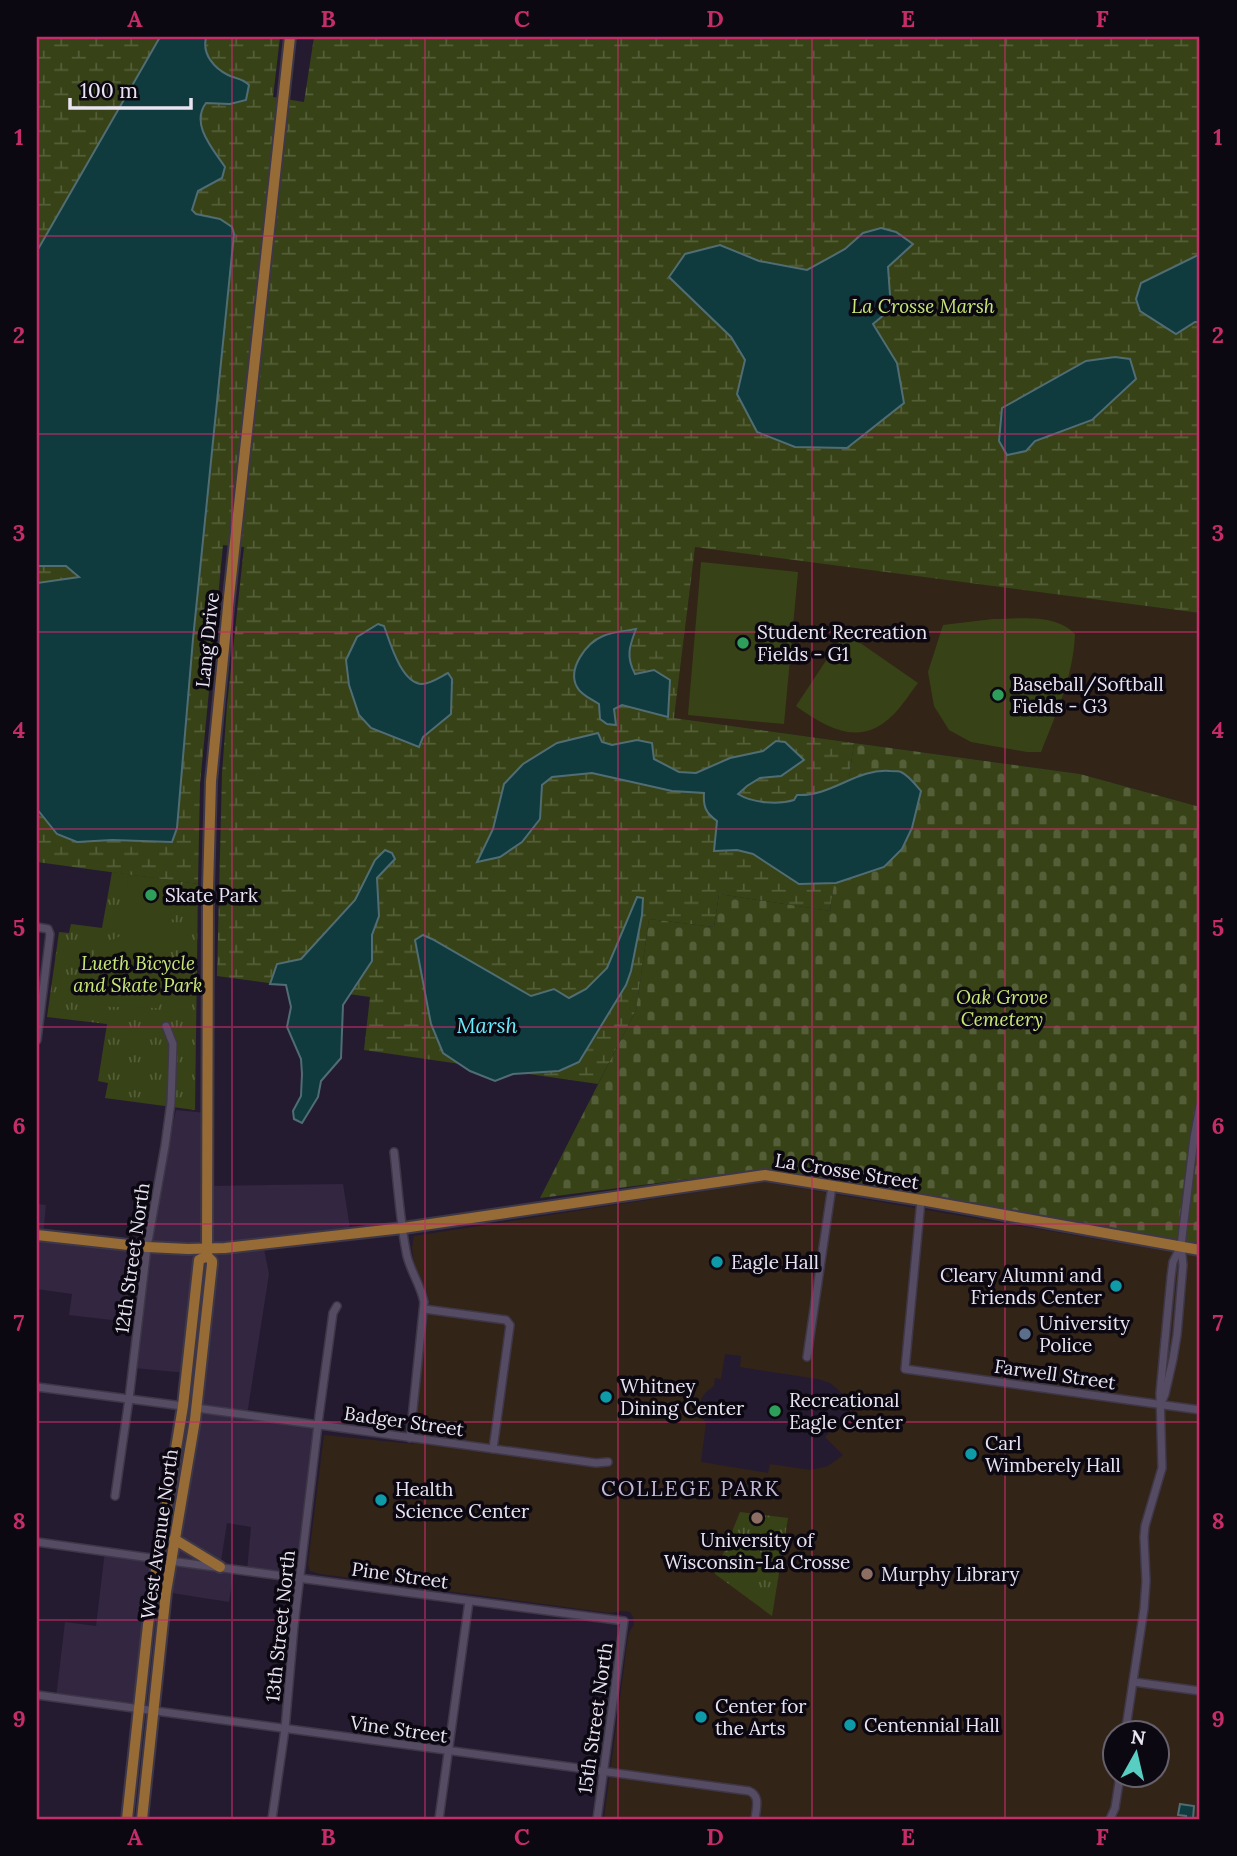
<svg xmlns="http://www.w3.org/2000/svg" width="1237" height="1856" viewBox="0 0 1237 1856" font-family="Lora,serif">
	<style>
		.built { fill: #322640 }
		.education { fill: #332418; fill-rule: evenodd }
		.grass { fill: url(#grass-tufts) }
		.wetland { fill: url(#wetland-marsh) }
		.cemetery { fill: url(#cemetery-stones) }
		.pitch { fill: #374316 }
		.water { fill: #0f3a3e; stroke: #516d74; stroke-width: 2 }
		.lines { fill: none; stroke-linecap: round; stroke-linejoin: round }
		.minor-casing { stroke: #3e3747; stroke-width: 10 }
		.primary-casing { stroke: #3e3747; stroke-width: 14 }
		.minor { stroke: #554b63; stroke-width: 7 }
		.primary { stroke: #966b36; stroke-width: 10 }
		.grid { fill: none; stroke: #c62c6a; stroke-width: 2; stroke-opacity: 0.55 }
		.leisure-dot { fill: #2e9e5b; stroke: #0c0811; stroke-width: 2.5 }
		.culture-dot { fill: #0f9aa8; stroke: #0c0811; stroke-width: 2.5 }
		.service-dot { fill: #5c6f8a; stroke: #0c0811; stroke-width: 2.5 }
		.education-dot { fill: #8d6e63; stroke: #0c0811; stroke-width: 2.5 }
		.labels { text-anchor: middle; stroke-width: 7; stroke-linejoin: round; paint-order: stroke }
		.park-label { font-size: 19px; font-style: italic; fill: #c9e977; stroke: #0c0811 }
		.poi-label { font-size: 19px; fill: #eae4f2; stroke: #0c0811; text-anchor: start }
		.street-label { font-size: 19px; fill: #eae4f2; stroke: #0c0811 }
		.water-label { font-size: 21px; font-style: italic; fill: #69ecfb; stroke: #0c0811 }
		.neighbourhood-label { font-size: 21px; letter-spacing: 2px; fill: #c4b9d4; stroke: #0c0811 }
		.neatline { fill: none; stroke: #c62c6a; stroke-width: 2.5 }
		.grid-label { font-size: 23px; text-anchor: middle; font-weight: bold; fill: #c62c6a }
	</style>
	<defs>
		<pattern id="grass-tufts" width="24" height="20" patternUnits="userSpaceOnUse" patternTransform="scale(1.75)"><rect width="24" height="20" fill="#374316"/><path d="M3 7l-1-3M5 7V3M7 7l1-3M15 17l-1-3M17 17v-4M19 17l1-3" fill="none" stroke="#545e38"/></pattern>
		<pattern id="wetland-marsh" width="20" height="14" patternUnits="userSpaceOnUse" patternTransform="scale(1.75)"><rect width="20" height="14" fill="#374316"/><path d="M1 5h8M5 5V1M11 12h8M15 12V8" fill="none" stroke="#545e38"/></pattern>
		<pattern id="cemetery-stones" width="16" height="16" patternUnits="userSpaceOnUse" patternTransform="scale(1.75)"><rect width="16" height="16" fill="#374316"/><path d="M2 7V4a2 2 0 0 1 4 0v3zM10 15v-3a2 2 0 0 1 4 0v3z" fill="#545e38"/></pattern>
	</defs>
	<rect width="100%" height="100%" fill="#251b30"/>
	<g class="built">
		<path d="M176,1110L207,1113L208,1186L343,1184L351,1234L263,1244L269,1274L247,1415L318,1425L300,1577L247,1571L251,1527L227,1523L220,1567L234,1570L229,1602L166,1592L198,1375V1341L188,1373L133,1368L138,1323L69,1315L72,1294L37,1289V1204L46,1205L43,1236L147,1247Z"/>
		<path d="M105,1551L158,1559L140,1709L56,1698L65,1622L96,1626Z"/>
	</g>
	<g class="education">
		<path d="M695,546L1200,613V807L1080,774L674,718Z"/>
		<path d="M764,1182L1200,1257V1819H604L628,1637L630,1631L634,1625L633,1617L630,1612L622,1611L610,1613L321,1574L310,1571L308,1564L324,1435L413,1444L429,1300L426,1290L417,1271L414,1262L412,1248L414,1236ZM725,1354L741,1356L740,1367L818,1379L830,1383L841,1392L849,1406L851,1418L849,1427L832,1424L831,1431L825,1437L843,1455L828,1466L811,1470L770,1464L768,1473L701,1462L706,1423L700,1415L701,1399L706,1392L714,1386L715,1378L721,1379ZM1114,1734H1156V1776H1114Z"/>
	</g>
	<g class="grass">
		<path d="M112,872L198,884L195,1110L105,1098L108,1083L98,1081L107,1024L47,1017L59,932L69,933L71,924L102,928Z"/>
		<path d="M740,1512L788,1518L772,1616L715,1574Z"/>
	</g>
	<path class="wetland" d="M37,37H280L273,97L304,102L314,37H1200V613L695,547L674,718L854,743L830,911L719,894L714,927L649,919L636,1010L598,1084L364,1050L370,997L217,976L222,774L227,705L244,547L223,545L200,784L198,884L37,862Z"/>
	<path class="cemetery" d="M854,743L1080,774L1200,807V1242H1186L767,1169L540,1198L636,1010L649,919L714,927L719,894L830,911Z"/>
	<g class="pitch">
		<path d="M701,562L798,572L784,724L688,715Z"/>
		<path d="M993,619C1019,619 1055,613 1075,634C1073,677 1057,712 1041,752H1027L971,742L949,730L934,706L928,672L943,625Z"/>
		<path d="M853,638L918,683C910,693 903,705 894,714C861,748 828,729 796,706L839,641Z"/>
		<path d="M129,875L178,881L175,919L169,920L167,926H143L142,922L131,924L123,923L122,918L126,914V911L122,908Z"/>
		<path d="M142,929L168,930L158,1008L79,1006C79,997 78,987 80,978C89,951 116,934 142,929Z"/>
	</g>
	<g class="water">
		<path d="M160,37H212L206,38C202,54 214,68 228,75C236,79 242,78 249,85L246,100L230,104L206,103C190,124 213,149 225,167L222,178L198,191L192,210L196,214L220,219L232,227L234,234L193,639L177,828L172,842L112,840L77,842L57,834L37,809V583L79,577L66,566H37V251Z"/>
		<path d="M881,228L896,232L913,244L888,267L891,309L873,324L897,363L904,403L847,448L795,447L757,432L737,394L745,360L731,337L669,277L685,254L720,245L759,261L807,270L845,249L863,233Z"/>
		<path d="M1200,254V322H1195L1176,334L1140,311L1136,299L1141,283Z"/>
		<path d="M1115,357L1130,359L1136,379L1092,420L1035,441L1026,451L1007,455L999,441L1002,408L1086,361Z"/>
		<path d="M378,624L384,626C390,642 401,683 422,684C430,684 440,677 448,673L452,679L451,714L423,737L419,747L371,728L359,715L349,685L346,660L357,637Z"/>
		<path d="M636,629C629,647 626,657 635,674L654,670L670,680L668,717L622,705L614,709L616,725L607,724L600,719L599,704C591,699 581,695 577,687C567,669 586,643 603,636C612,632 626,631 636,629Z"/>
		<path d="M598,733L602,742L612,745L637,740L652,743L654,759L679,772L696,773L730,758L763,751L776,741L785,742L804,760L781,776L760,778L747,786L738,794C752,803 778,805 794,800L797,795C831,797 857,768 890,771C891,771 900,771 901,772C908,775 916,785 921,791L912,828L902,849L884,867L836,883L799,884L753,854L737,850L714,851L717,821C706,813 703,807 704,793L672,791L592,773L552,777L542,785L540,819L522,842L500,857L477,862L493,829L504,784L523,764L557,743Z"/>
		<path d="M385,850L392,853L395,859L377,878L379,916L372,935V961L343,1005L341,1058L321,1081L318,1097L302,1123L294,1119L293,1111L301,1096L302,1074L301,1059L287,1027L291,1007L286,985L270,984L277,964L301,959L355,900L375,860Z"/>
		<path d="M637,897L643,898L642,915L631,971L626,985L579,1062L559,1071L513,1074L495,1081L470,1071L443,1053L431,1024L415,940L423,935L432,939L531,996L554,989L569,998L586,989L607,968Z"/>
		<path d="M1180,1804L1194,1806L1193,1819H1186V1816L1178,1815Z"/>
	</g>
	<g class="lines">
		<g class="minor-casing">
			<g id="minor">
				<path d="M37,927L48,929L50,934L37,1040"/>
				<path d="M394,1152C398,1187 400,1222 407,1256C411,1272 421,1286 424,1302L410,1438"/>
				<path d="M921,1200L905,1369L1200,1410"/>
				<path d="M424,1309L506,1320L510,1325L493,1449"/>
				<path d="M807,1357L832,1186"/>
				<path d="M37,1387L183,1406"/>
				<path d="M1161,1403L1165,1394L1173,1359L1177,1335L1183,1265L1181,1246L1194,1138L1200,1106"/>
				<path d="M196,1408L596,1463L608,1462"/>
				<path d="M115,1496L129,1399L147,1247L165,1146L171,1102L173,1044L166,1026"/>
				<path d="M37,1542L158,1559"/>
				<path d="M170,1561L624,1621L597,1819"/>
				<path d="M1134,1682L1200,1691"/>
				<path d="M37,1695L749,1791C761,1796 756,1809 755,1819"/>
				<path d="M1125,1734L1144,1609L1146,1581L1144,1537L1145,1526L1162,1468L1160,1393L1171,1277L1173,1262L1181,1246"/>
				<path d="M272,1819L285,1729L294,1626L319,1416L333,1313L337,1306"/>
				<path d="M439,1819L469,1601"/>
				<path d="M1110,1819L1115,1808L1120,1776"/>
			</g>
		</g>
		<g class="primary-casing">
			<g id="primary">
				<path d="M37,1235L147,1247L188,1249L225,1248L403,1228L765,1175L921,1200L1200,1250"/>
				<path d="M174,1539L220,1567"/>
				<path d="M127,1819L148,1625L154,1582L183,1406L199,1260L207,1256"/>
				<path d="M142,1819L166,1592L195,1420L212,1264V1261L207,1256L208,888L211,781L229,597L290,37"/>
			</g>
		</g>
		<use href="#minor" class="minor"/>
		<use href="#primary" class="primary"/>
	</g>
	<path class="grid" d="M232,37V1819M425,37V1819M618,37V1819M812,37V1819M1005,37V1819M37,236H1200M37,434H1200M37,632H1200M37,829H1200M37,1027H1200M37,1224H1200M37,1422H1200M37,1620H1200"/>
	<g class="leisure-dot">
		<circle cx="743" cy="643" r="7"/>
		<circle cx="998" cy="695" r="7"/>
		<circle cx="151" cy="895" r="7"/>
		<circle cx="775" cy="1411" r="7"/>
	</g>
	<g class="culture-dot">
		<circle cx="717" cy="1262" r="7"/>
		<circle cx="1116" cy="1286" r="7"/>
		<circle cx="606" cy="1397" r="7"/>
		<circle cx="971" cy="1454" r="7"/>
		<circle cx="381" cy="1500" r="7"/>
		<circle cx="701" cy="1717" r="7"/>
		<circle cx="850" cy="1725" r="7"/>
	</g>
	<circle class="service-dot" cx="1025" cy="1334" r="7"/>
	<g class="education-dot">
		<circle cx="757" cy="1518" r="7"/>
		<circle cx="867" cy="1574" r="7"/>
	</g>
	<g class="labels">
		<g class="park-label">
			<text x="923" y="313">La Crosse Marsh</text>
			<text x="138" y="970">Lueth Bicycle<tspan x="138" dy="22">and Skate Park</tspan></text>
			<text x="1002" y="1004">Oak Grove<tspan x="1002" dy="22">Cemetery</tspan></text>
		</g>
		<g class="poi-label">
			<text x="757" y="639">Student Recreation<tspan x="757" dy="22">Fields - G1</tspan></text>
			<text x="1012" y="691">Baseball/Softball<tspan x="1012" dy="22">Fields - G3</tspan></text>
			<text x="165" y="902">Skate Park</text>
			<text x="731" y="1269">Eagle Hall</text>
			<text x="1102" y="1282" text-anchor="end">Cleary Alumni and<tspan x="1102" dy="22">Friends Center</tspan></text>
			<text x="1039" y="1330">University<tspan x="1039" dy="22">Police</tspan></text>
			<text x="620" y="1393">Whitney<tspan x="620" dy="22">Dining Center</tspan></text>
			<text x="789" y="1407">Recreational<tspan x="789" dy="22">Eagle Center</tspan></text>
			<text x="985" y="1450">Carl<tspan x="985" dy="22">Wimberely Hall</tspan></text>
			<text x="395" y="1496">Health<tspan x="395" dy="22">Science Center</tspan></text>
			<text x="757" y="1547" text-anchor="middle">University of<tspan x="757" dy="22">Wisconsin-La Crosse</tspan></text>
			<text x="881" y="1581">Murphy Library</text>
			<text x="715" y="1713">Center for<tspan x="715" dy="22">the Arts</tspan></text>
			<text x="864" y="1732">Centennial Hall</text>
		</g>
		<g class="street-label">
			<text transform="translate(207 640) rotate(-84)" y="7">Lang Drive</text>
			<text transform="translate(847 1171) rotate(9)" y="7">La Crosse Street</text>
			<text transform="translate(132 1258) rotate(-82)" y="7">12th Street North</text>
			<text transform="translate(1055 1374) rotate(8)" y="7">Farwell Street</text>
			<text transform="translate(404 1421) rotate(8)" y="7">Badger Street</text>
			<text transform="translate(159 1534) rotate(-82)" y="7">West Avenue North</text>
			<text transform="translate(400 1575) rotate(8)" y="7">Pine Street</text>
			<text transform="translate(280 1626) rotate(-84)" y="7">13th Street North</text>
			<text transform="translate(595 1718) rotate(-82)" y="7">15th Street North</text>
			<text transform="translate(399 1729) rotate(8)" y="7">Vine Street</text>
		</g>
		<g class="water-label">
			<text x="487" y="1033">Marsh</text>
		</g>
		<g class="neighbourhood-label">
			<text x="691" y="1496">COLLEGE PARK</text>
		</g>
	</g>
	<rect width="1237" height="1856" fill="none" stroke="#0c0811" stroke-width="77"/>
	<g transform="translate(1136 1754) rotate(8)"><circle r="33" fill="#0c0811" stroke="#65606b" stroke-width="2"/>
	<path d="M0-5L12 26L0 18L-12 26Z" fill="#57cec1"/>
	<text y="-10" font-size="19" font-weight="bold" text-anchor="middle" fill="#eae4f2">N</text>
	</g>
	<path d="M70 98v10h121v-10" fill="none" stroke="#eae4f2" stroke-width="3.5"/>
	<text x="80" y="98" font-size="21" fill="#eae4f2" stroke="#0c0811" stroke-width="5" paint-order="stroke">100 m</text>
	<rect x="38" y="38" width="1160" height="1780" class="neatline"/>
	<g class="grid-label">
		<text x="135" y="27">A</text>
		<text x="328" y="27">B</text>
		<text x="522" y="27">C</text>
		<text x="715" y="27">D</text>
		<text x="908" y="27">E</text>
		<text x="1102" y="27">F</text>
		<text x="19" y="145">1</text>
		<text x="1218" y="145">1</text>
		<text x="19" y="343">2</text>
		<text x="1218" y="343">2</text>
		<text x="19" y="541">3</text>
		<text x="1218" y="541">3</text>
		<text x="19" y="738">4</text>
		<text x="1218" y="738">4</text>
		<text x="19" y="936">5</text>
		<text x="1218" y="936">5</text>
		<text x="19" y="1134">6</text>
		<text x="1218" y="1134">6</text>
		<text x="19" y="1331">7</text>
		<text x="1218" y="1331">7</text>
		<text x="19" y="1529">8</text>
		<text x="1218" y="1529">8</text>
		<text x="19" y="1727">9</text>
		<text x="1218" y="1727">9</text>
		<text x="135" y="1845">A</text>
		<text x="328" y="1845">B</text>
		<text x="522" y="1845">C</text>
		<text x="715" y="1845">D</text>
		<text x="908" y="1845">E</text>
		<text x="1102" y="1845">F</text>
	</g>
</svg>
